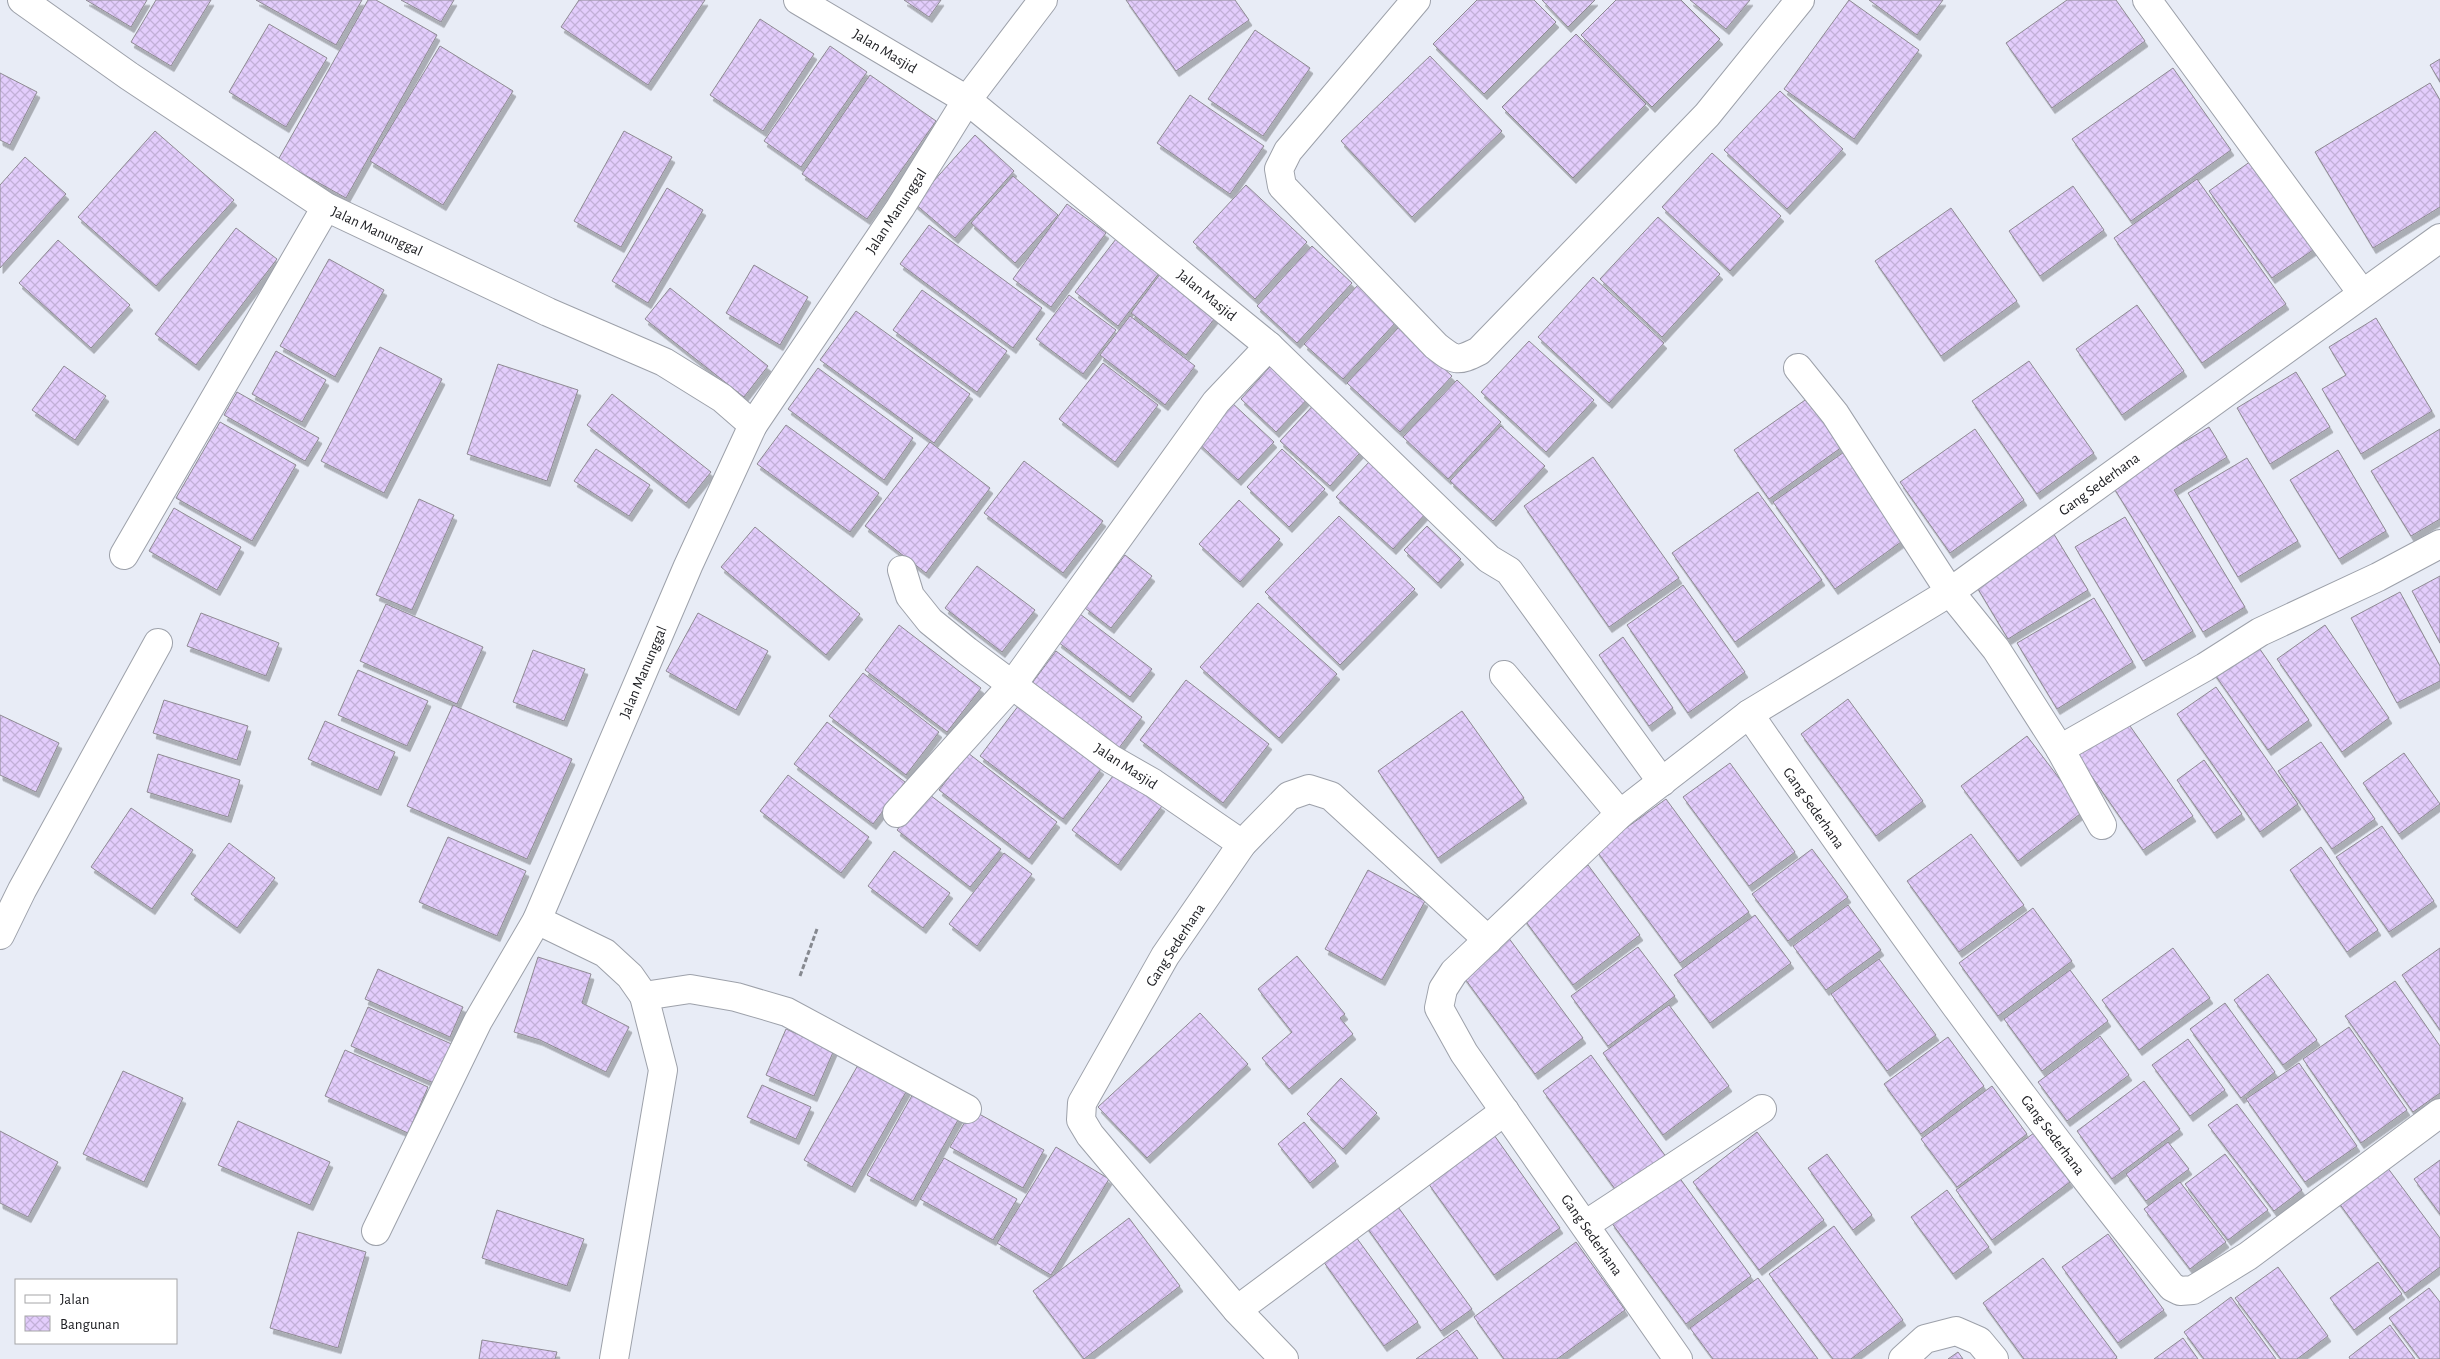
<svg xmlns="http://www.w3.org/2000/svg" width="2440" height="1359" viewBox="0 0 2440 1359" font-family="'Alegreya Sans',sans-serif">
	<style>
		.building { fill: url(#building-cross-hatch); stroke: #8e8a93; filter: url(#shadow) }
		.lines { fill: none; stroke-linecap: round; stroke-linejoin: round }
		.minor-casing { stroke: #9da1aa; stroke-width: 30 }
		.path { stroke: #868990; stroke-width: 3; stroke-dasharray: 5 2.5; stroke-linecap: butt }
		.minor { stroke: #fff; stroke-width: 28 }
		.labels { text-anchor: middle; stroke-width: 5; stroke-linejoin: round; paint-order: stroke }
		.street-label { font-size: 15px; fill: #202125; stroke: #fff }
	</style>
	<defs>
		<pattern id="building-cross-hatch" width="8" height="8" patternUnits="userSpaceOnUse" patternTransform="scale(1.25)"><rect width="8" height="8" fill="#e3cdfc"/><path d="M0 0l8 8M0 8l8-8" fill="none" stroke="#c2b0d8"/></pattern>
		<filter id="shadow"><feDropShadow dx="3" dy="5.5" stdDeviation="0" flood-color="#0004"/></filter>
	</defs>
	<rect width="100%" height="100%" fill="#e8ecf6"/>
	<g class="building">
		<path d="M86,0H147L131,27Z"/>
		<path d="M156,0H211L171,66L131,42Z"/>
		<path d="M256,0H362L336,45Z"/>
		<path d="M368,0H376L437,35L346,198L278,160Z"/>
		<path d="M401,0H454L441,22Z"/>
		<path d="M579,0H705L648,85L561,27Z"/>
		<path d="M904,0H941L929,17Z"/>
		<path d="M1126,0H1235L1249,20L1176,71Z"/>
		<path d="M1477,0H1534L1556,22L1484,94L1433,44Z"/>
		<path d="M1542,0H1595L1568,27Z"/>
		<path d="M1616,0H1681L1720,39L1652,107L1581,35Z"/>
		<path d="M1690,0H1750L1726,29Z"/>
		<path d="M1849,0L1919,50L1854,139L1784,89Z"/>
		<path d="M1869,0H1943L1917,35Z"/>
		<path d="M2067,0H2116L2145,41L2052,108L2006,43Z"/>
		<path d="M760,19L814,54L763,131L710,95Z"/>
		<path d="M269,24L327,58L286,127L229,92Z"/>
		<path d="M1255,30L1310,68L1263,136L1208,99Z"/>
		<path d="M1576,34L1646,104L1573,178L1502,107Z"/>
		<path d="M440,46L513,91L443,205L370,161Z"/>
		<path d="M830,46L867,72L801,167L764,141Z"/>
		<path d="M1430,56L1502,131L1412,217L1341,141Z"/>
		<path d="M2440,59V82L2430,65Z"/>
		<path d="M2173,68L2231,150L2131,221L2072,139Z"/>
		<path d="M0,73L37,92L10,145L0,140Z"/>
		<path d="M870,75L936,121L867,219L802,174Z"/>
		<path d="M2430,83L2440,100V207L2373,248L2315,152Z"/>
		<path d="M1780,91L1843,149L1787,209L1724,150Z"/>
		<path d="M1190,95L1264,146L1230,194L1157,143Z"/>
		<path d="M155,131L234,200L156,286L78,217Z"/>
		<path d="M624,131L672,157L621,247L574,221Z"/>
		<path d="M975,135L1014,171L955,238L914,203Z"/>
		<path d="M1712,153L1781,216L1730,271L1662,207Z"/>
		<path d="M25,157L66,194L0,268V185Z"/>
		<path d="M2251,161L2313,250L2272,278L2209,191Z"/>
		<path d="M1013,176L1058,215L1015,263L971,223Z"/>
		<path d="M2197,179L2286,304L2202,363L2114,238Z"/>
		<path d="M1246,185L1307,242L1255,299L1193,242Z"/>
		<path d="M2073,186L2104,230L2040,276L2009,231Z"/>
		<path d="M667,188L703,210L648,303L612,281Z"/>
		<path d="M1067,204L1106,233L1051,307L1013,279Z"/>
		<path d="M1951,208L2017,301L1941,356L1875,261Z"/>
		<path d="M1658,217L1720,274L1662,337L1600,279Z"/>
		<path d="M929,225L1042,308L1013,348L900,264Z"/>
		<path d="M236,228L277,259L196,365L155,334Z"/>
		<path d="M1116,239L1160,272L1118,326L1075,292Z"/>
		<path d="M58,240L130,305L91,348L19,283Z"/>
		<path d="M1312,246L1352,283L1297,343L1257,306Z"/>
		<path d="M329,259L384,290L335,377L280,346Z"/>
		<path d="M754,265L808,297L780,345L726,313Z"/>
		<path d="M1166,266L1222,309L1186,355L1131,313Z"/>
		<path d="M1593,277L1664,343L1609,403L1538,337Z"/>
		<path d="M1358,285L1397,321L1343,379L1304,344Z"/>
		<path d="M670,288L768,366L744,397L645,319Z"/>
		<path d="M922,290L1007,351L977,392L893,330Z"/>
		<path d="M1069,295L1116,330L1083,374L1036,339Z"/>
		<path d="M2137,305L2184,371L2122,415L2076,349Z"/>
		<path d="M856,311L970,394L934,443L820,360Z"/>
		<path d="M1130,316L1195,366L1165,405L1100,355Z"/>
		<path d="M2376,318L2432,411L2361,454L2322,389L2346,375L2329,347Z"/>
		<path d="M1399,327L1452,376L1400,432L1347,383Z"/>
		<path d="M1529,341L1594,400L1546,452L1481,392Z"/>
		<path d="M380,347L442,379L384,493L321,461Z"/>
		<path d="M276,351L326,380L302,422L252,394Z"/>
		<path d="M1277,359L1313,393L1276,432L1241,399Z"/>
		<path d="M2029,361L2094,453L2037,494L1972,401Z"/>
		<path d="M1103,363L1158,405L1115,462L1059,419Z"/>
		<path d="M498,364L578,390L547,481L467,454Z"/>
		<path d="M64,366L106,396L75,440L32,410Z"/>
		<path d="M818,368L913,438L884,480L788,409Z"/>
		<path d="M2296,372L2330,427L2270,464L2237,408Z"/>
		<path d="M1457,380L1501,422L1448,479L1403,437Z"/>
		<path d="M237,392L319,438L305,461L224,415Z"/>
		<path d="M612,394L711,472L686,503L587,425Z"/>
		<path d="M1808,398L1842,447L1769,499L1734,450Z"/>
		<path d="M1319,399L1368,444L1330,486L1280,441Z"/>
		<path d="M1230,401L1274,442L1238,480L1194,439Z"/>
		<path d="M220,422L296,465L252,541L176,498Z"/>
		<path d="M786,425L879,493L850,532L757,464Z"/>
		<path d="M1501,426L1545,466L1493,521L1450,481Z"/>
		<path d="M2209,427L2227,457L2174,490L2245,607L2203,632L2112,485Z"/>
		<path d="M1975,429L2024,500L1950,553L1900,482Z"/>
		<path d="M2440,429V519L2411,536L2371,471Z"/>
		<path d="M930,442L990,488L926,573L865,526Z"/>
		<path d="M596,449L650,485L629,516L574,481Z"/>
		<path d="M1282,449L1325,489L1289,527L1247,487Z"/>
		<path d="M1847,450L1908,537L1835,589L1773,502Z"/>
		<path d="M2338,450L2386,531L2339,559L2290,480Z"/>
		<path d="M1593,457L1679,578L1609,627L1524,506Z"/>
		<path d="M2247,458L2298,541L2238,577L2188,493Z"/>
		<path d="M1371,460L1428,511L1393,549L1336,497Z"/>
		<path d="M1024,461L1103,521L1063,573L984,513Z"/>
		<path d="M1758,492L1822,580L1735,642L1672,553Z"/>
		<path d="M419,499L454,515L412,610L376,595Z"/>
		<path d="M1239,500L1280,539L1240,582L1199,544Z"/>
		<path d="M174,508L241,547L217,590L149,551Z"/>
		<path d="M1339,516L1415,589L1340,665L1265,592Z"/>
		<path d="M2125,517L2193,631L2143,661L2075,547Z"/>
		<path d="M1427,526L1461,559L1438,583L1404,550Z"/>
		<path d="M755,527L860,614L826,655L721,567Z"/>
		<path d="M2052,531L2088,590L2008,639L1972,579Z"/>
		<path d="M1125,555L1152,576L1111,628L1085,608Z"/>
		<path d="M977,566L1035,610L1002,652L945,608Z"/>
		<path d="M2440,576V643L2412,591Z"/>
		<path d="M1683,585L1745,672L1688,713L1627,625Z"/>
		<path d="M2400,592L2440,666V681L2397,703L2351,618Z"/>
		<path d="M2094,598L2133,662L2057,709L2017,643Z"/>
		<path d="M1258,603L1337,674L1279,738L1200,667Z"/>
		<path d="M386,604L483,647L457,704L360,661Z"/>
		<path d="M201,613L279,643L266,676L187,646Z"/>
		<path d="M698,613L768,651L736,710L666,671Z"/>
		<path d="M1080,614L1152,669L1130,697L1058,642Z"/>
		<path d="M899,625L981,688L947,732L865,670Z"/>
		<path d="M2325,625L2389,718L2342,752L2277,659Z"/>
		<path d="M1623,637L1673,708L1649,726L1599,655Z"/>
		<path d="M2255,642L2309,720L2268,750L2213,672Z"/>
		<path d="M533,650L585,669L564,721L513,702Z"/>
		<path d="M1056,651L1142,717L1113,756L1027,690Z"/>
		<path d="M358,670L428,701L407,746L338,715Z"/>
		<path d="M863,673L939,732L906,775L829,716Z"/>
		<path d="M1186,680L1269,744L1223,803L1140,740Z"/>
		<path d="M2216,687L2298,804L2260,832L2177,714Z"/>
		<path d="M1848,699L1923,801L1876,836L1801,734Z"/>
		<path d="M164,700L248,726L237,760L153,733Z"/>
		<path d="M453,705L572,759L527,859L407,806Z"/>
		<path d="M1019,705L1101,769L1063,819L980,756Z"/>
		<path d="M1462,711L1524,798L1438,858L1378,771Z"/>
		<path d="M0,715L59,743L36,792L0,775Z"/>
		<path d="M2123,716L2193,816L2143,850L2074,751Z"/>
		<path d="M325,721L395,752L378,790L308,759Z"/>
		<path d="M827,722L905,782L873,824L794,764Z"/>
		<path d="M2027,736L2084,811L2018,861L1961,786Z"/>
		<path d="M2321,742L2375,819L2332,849L2278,771Z"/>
		<path d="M968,753L1057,822L1029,859L939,790Z"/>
		<path d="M2404,753L2440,804L2399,834L2363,783Z"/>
		<path d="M158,754L240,780L228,817L147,792Z"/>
		<path d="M2204,760L2242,814L2214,833L2177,780Z"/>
		<path d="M1730,763L1795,852L1749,886L1683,797Z"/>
		<path d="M1116,772L1162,806L1118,865L1072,830Z"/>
		<path d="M788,775L869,837L841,873L760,811Z"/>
		<path d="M926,792L1001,849L970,887L897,830Z"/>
		<path d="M1666,799L1749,912L1680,963L1596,850Z"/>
		<path d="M131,808L193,850L152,909L91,867Z"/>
		<path d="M2382,826L2434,901L2389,932L2336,857Z"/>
		<path d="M1971,834L2024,905L1959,952L1907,881Z"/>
		<path d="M448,837L526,871L497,936L419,902Z"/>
		<path d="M229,843L275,878L237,928L191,894Z"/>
		<path d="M2321,847L2378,930L2347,952L2290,870Z"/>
		<path d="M1812,849L1848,897L1788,941L1752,894Z"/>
		<path d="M894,851L950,893L923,928L868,886Z"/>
		<path d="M1004,853L1032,874L977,946L949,924Z"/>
		<path d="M1588,865L1640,935L1573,985L1521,915Z"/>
		<path d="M1368,870L1425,901L1382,980L1325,949Z"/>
		<path d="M1848,905L1881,950L1826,990L1793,946Z"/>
		<path d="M2033,908L2072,961L1998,1016L1959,963Z"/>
		<path d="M1755,915L1791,963L1710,1023L1674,975Z"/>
		<path d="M1508,937L1583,1038L1535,1074L1460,972Z"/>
		<path d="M1638,947L1675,996L1608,1046L1571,996Z"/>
		<path d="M2173,948L2210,998L2139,1050L2102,1000Z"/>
		<path d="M2440,948V1030L2402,975Z"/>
		<path d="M1297,956L1345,1014L1340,1018L1353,1034L1289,1089L1262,1058L1292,1032L1258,989Z"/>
		<path d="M538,957L591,974L582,1003L629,1027L606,1072L540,1040L514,1032Z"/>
		<path d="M1879,959L1936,1035L1887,1071L1831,994Z"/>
		<path d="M378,969L463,1007L450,1037L365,999Z"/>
		<path d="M2070,970L2108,1021L2042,1071L2004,1019Z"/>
		<path d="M2268,974L2317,1040L2283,1065L2234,1000Z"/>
		<path d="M2395,981L2440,1046V1093L2413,1112L2345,1016Z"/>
		<path d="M2225,1003L2275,1072L2241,1098L2190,1029Z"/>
		<path d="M1669,1005L1729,1086L1663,1135L1603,1053Z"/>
		<path d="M368,1007L456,1046L438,1085L351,1046Z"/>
		<path d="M1200,1013L1248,1064L1147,1158L1098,1107Z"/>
		<path d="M2349,1027L2407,1110L2361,1143L2303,1059Z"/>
		<path d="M786,1029L834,1050L814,1096L766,1075Z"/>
		<path d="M2100,1036L2129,1075L2067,1121L2038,1082Z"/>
		<path d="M1948,1037L1984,1086L1921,1134L1884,1084Z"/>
		<path d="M2188,1039L2225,1090L2190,1116L2152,1065Z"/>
		<path d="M345,1050L428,1087L408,1133L325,1096Z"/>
		<path d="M1591,1055L1667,1158L1618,1193L1543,1091Z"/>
		<path d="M862,1058L910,1085L852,1187L804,1160Z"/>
		<path d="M2299,1063L2357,1146L2305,1182L2246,1099Z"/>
		<path d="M123,1071L183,1098L144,1182L83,1154Z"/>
		<path d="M1341,1078L1377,1113L1343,1149L1307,1114Z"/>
		<path d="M2144,1081L2180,1129L2112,1179L2077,1131Z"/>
		<path d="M762,1085L811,1107L796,1139L747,1117Z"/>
		<path d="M918,1085L963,1111L913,1201L867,1175Z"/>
		<path d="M1992,1086L2027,1134L1957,1187L1921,1139Z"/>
		<path d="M2237,1104L2302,1190L2274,1211L2208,1125Z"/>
		<path d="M972,1110L1044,1150L1023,1188L950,1147Z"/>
		<path d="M238,1121L330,1162L310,1205L218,1165Z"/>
		<path d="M1304,1122L1336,1161L1310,1183L1278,1144Z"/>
		<path d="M0,1131L58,1162L28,1217L0,1203Z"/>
		<path d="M1757,1132L1824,1220L1759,1270L1693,1182Z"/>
		<path d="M2034,1133L2070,1182L1992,1240L1956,1190Z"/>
		<path d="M1494,1135L1560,1228L1494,1275L1428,1183Z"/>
		<path d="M2168,1142L2189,1169L2146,1201L2126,1174Z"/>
		<path d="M1056,1147L1109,1179L1051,1275L997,1243Z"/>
		<path d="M1827,1154L1872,1215L1853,1230L1808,1168Z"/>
		<path d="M2225,1154L2268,1210L2228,1240L2185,1184Z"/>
		<path d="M944,1158L1017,1199L993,1240L920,1199Z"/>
		<path d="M2440,1160V1214L2414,1179Z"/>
		<path d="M2384,1163L2440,1238V1267L2405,1293L2336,1199Z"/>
		<path d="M1676,1173L1751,1276L1686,1324L1611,1222Z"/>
		<path d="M2180,1182L2226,1242L2190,1269L2144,1209Z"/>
		<path d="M1947,1190L1989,1247L1953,1274L1911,1217Z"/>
		<path d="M1393,1200L1472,1309L1441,1331L1363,1222Z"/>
		<path d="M497,1210L584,1239L567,1286L482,1258Z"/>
		<path d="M1129,1218L1180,1286L1084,1359L1033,1291Z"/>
		<path d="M1834,1226L1903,1320L1851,1359H1833L1769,1274Z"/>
		<path d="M298,1232L366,1252L338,1348L270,1328Z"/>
		<path d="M2108,1234L2164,1310L2118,1343L2062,1267Z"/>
		<path d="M1356,1237L1418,1322L1384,1346L1323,1261Z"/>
		<path d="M1576,1242L1625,1310L1557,1359H1504L1474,1317Z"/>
		<path d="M2043,1258L2117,1357L2115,1359H2024L1983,1303Z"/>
		<path d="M2378,1262L2402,1294L2354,1330L2330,1298Z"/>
		<path d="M2278,1267L2328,1336L2297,1359H2281L2235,1298Z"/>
		<path d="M1758,1278L1818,1359H1713L1690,1328Z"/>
		<path d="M2429,1288L2440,1302V1359H2420L2389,1318Z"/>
		<path d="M2231,1297L2276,1359H2204L2184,1332Z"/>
		<path d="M2390,1325L2415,1359H2350L2349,1357Z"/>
		<path d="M1457,1330L1478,1359H1416Z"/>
		<path d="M2183,1338L2198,1359H2154Z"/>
		<path d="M482,1340L557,1352L555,1359H479Z"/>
		<path d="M1958,1352L1963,1359H1948Z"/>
	</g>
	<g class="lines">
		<g class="minor-casing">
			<g id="minor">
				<path d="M22,0L129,76L326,207L548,312L664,362L722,398L753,425"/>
				<path d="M798,0L967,100L1269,346L1489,559L1509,571L1662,782"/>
				<path d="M1416,0L1288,151L1279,169L1282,186L1436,346C1455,361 1457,362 1479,351L1707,115L1800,0"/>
				<path d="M2147,0L2362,293"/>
				<path d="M1798,368L1835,414L1950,592L1996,649L2060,749L2102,825"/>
				<path d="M124,555L326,207"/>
				<path d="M902,570L910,596L930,621L967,651L1111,759L1153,783L1242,844"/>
				<path d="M1504,675L1620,814"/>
				<path d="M1749,714C1884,909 2022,1103 2172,1287L2180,1291L2193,1290L2248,1256L2440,1113"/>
				<path d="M2060,749L2205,667L2260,632L2378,577L2440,544"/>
				<path d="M897,813L1013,684L1216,402L1269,346"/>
				<path d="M537,920L605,953L630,976L644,996L663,1070L614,1359"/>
				<path d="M0,935L22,890L158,643"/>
				<path d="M644,996L690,989L736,997L787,1012L967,1109"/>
				<path d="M1585,1225L1762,1109"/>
				<path d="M376,1231L478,1021L537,920L688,566L753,425L900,208L967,100L1043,0"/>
				<path d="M1237,1310L1505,1111"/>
				<path d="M1284,1359L1237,1310L1090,1135L1081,1120L1082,1103L1165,956L1242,844L1289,796L1309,789L1331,796L1488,940"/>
				<path d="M1678,1359L1464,1053L1439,1008L1443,989L1454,972L1620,814L1749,714L1950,592L2440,238"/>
				<path d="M1903,1359L1925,1339L1956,1331L1979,1341L1994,1359"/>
			</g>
		</g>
		<path class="path" d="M800,976L817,929"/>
		<use href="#minor" class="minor"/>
	</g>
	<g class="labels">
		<g class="street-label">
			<text transform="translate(885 51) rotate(31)" y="5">Jalan Masjid</text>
			<text transform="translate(896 211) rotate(-57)" y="5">Jalan Manunggal</text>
			<text transform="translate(377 231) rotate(25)" y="5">Jalan Manunggal</text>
			<text transform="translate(1207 295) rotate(39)" y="5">Jalan Masjid</text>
			<text transform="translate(2099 484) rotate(-36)" y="5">Gang Sederhana</text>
			<text transform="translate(643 672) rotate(-67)" y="5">Jalan Manunggal</text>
			<text transform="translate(1126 766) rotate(33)" y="5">Jalan Masjid</text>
			<text transform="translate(1814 808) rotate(55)" y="5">Gang Sederhana</text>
			<text transform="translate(1175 945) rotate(-57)" y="5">Gang Sederhana</text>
			<text transform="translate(2053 1135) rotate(53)" y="5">Gang Sederhana</text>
			<text transform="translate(1592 1235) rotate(55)" y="5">Gang Sederhana</text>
		</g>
	</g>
	<rect x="15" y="1279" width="162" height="65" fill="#ffffff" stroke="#a6a6a8"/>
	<rect x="25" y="1295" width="25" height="8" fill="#ffffff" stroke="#a6a6a8"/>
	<text x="60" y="1304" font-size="15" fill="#202125">Jalan</text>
	<rect x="25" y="1316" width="25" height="15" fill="url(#building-cross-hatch)" stroke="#a6a6a8"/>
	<text x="60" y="1329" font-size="15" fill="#202125">Bangunan</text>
</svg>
